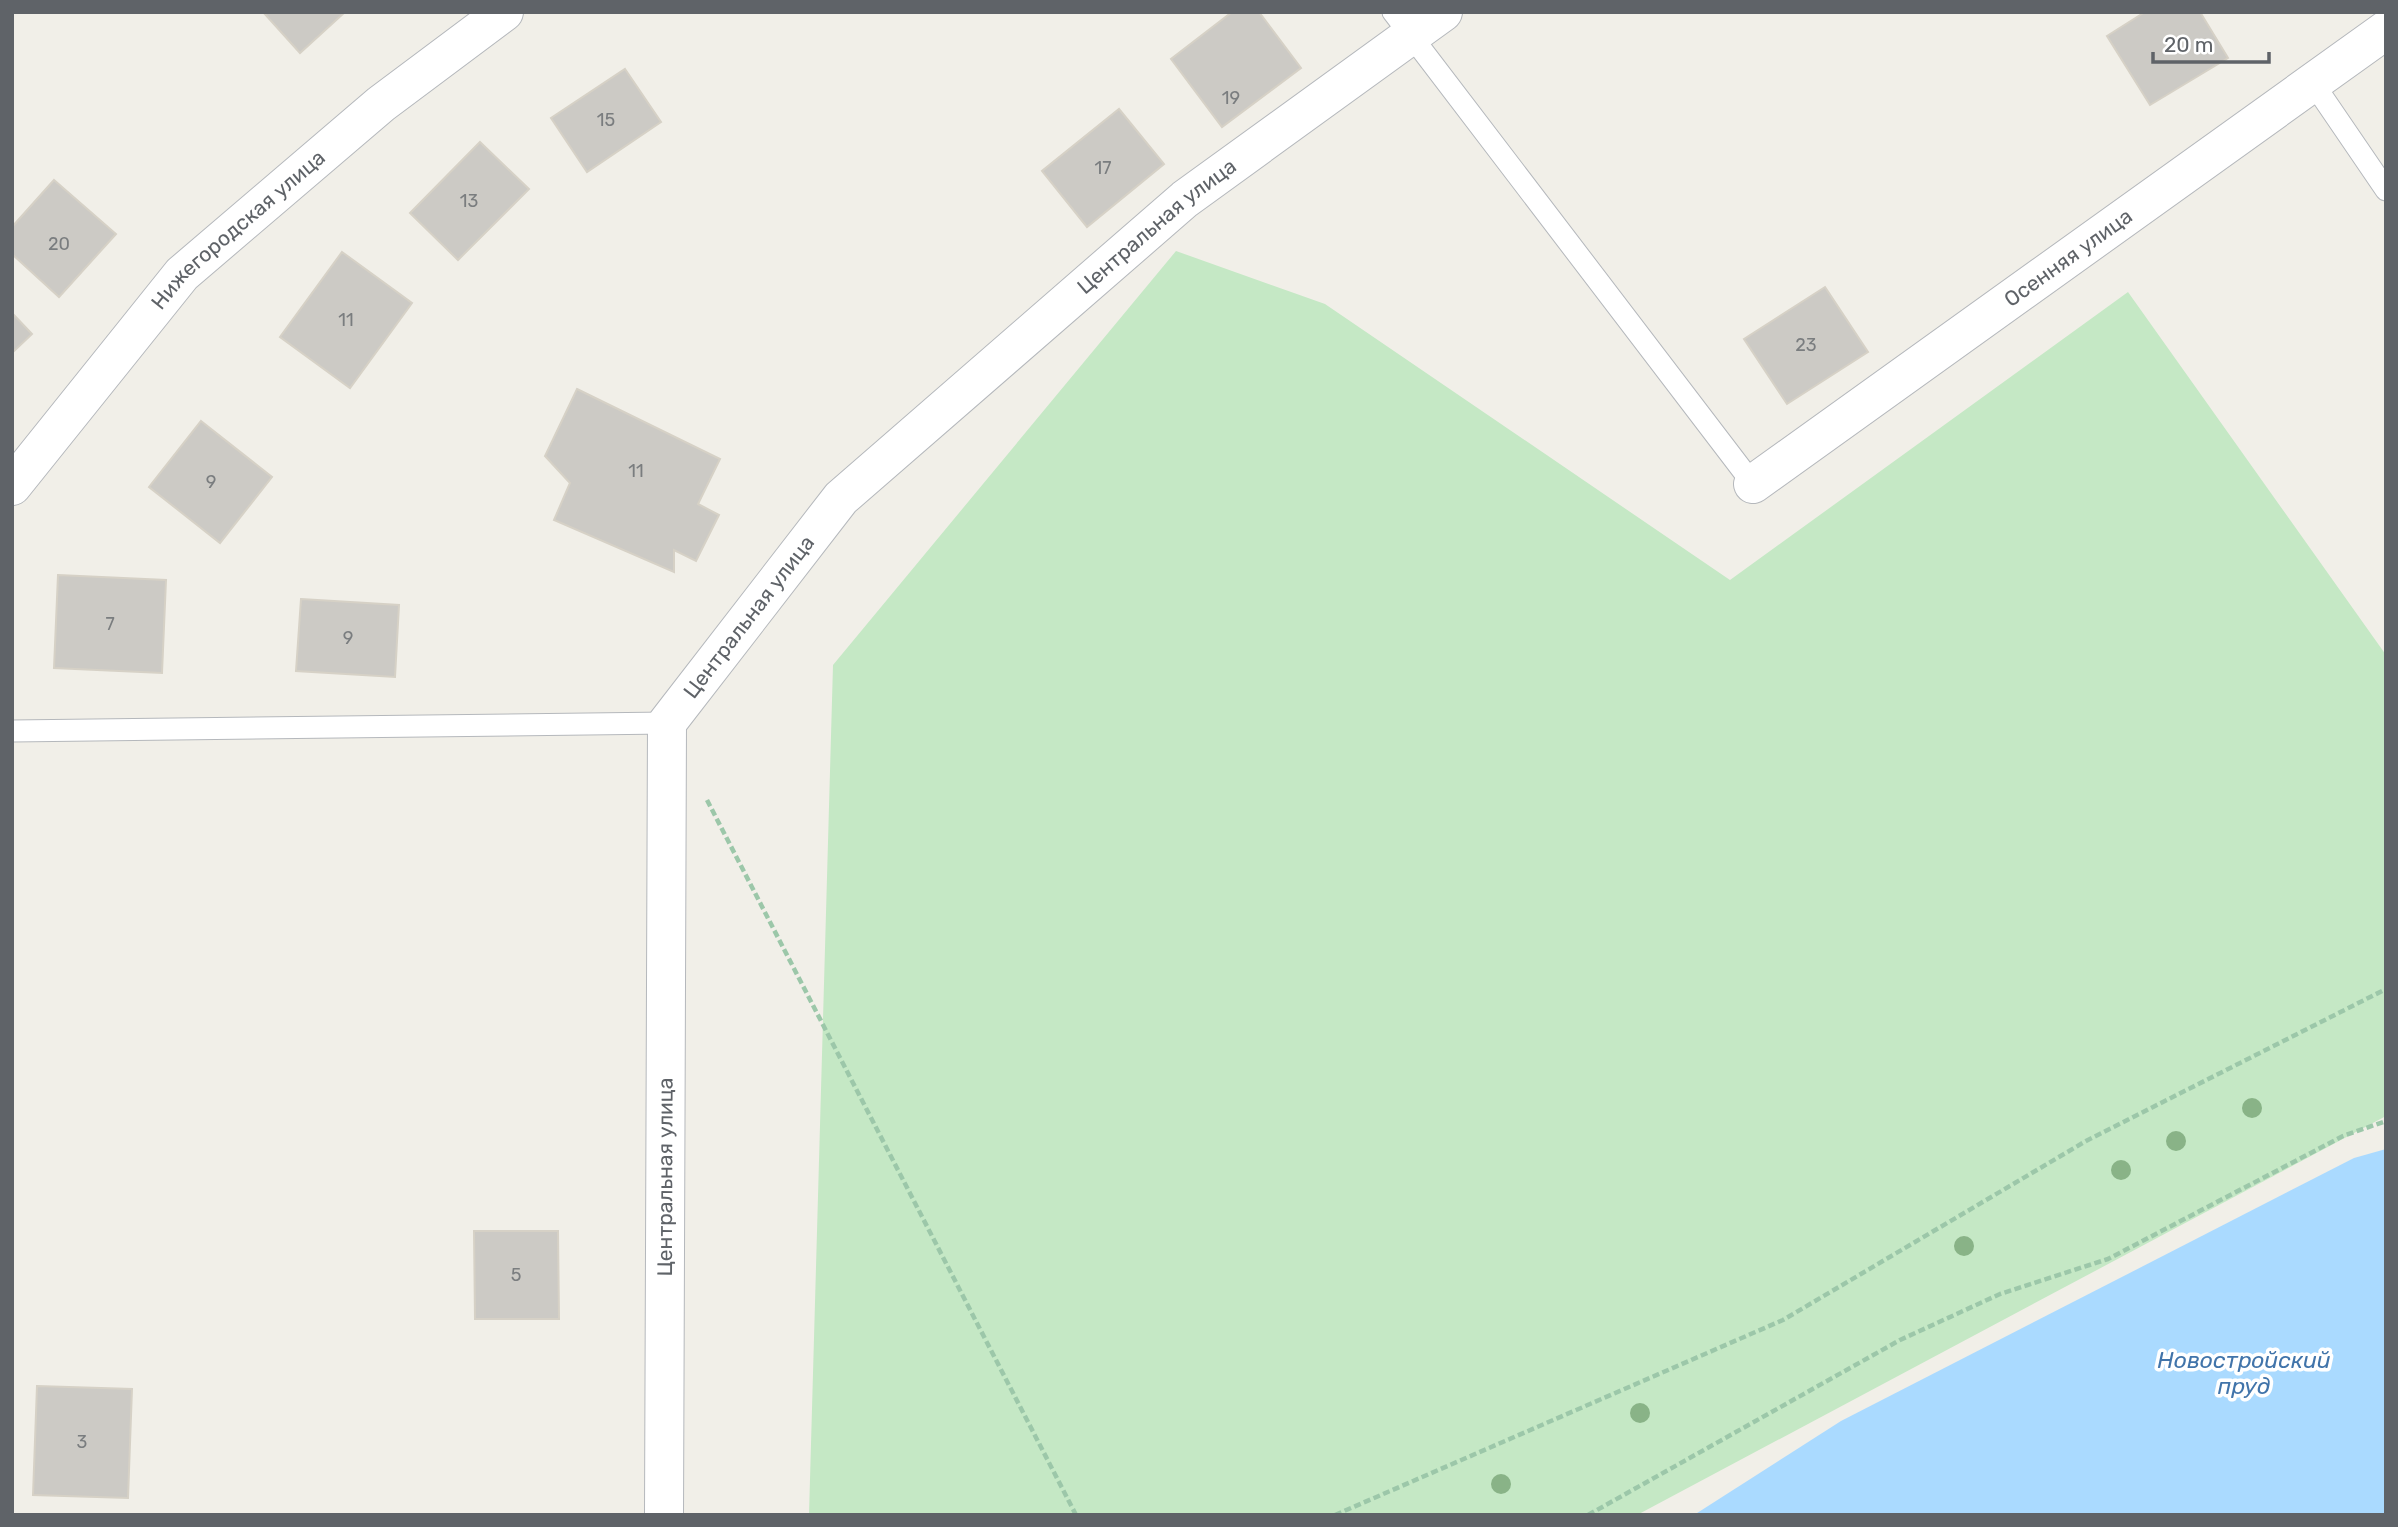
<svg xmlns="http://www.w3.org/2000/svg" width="2398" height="1527" viewBox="0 0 2398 1527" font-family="Rubik,sans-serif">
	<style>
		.green { fill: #c5e8c5 }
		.water { fill: #aadaff }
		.building { fill: #cccac5; stroke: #d6d1c6; stroke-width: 2 }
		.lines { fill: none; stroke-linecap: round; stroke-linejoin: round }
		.service-casing { stroke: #b5b8bc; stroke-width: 23 }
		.minor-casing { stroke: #b5b8bc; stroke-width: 40 }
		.path { stroke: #9cc7a9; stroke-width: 4.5; stroke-dasharray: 7 3.5; stroke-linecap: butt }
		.service { stroke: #fff; stroke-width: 21 }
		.minor { stroke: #fff; stroke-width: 38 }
		.tree { fill: #89b387 }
		.labels { text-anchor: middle; stroke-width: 7; stroke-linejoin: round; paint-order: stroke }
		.number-label { font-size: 18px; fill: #7a7d7f }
		.street-label { font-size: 21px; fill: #5f6368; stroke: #fff }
		.water-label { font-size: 23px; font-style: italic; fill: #4174aa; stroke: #fff }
	</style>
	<rect width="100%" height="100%" fill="#f1efe8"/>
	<path class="green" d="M1176,251L1325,304L1730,580L2128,292L2386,655V1116L1637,1515H809L833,665Z"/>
	<path class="water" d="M2386,1149V1515H1694L1841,1421L2354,1158Z"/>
	<g class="building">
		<path d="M263,12H345L300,53Z"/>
		<path d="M1232,12H1259L1301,68L1222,127L1171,59Z"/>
		<path d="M2145,12H2200L2228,58L2150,105L2107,36Z"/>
		<path d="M625,69L661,122L587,172L551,118Z"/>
		<path d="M1119,109L1164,164L1087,227L1042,171Z"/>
		<path d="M480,142L529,189L458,260L410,213Z"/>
		<path d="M54,180L116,234L59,297L12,254V227Z"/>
		<path d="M342,252L412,303L350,388L280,337Z"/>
		<path d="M1825,287L1868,352L1787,404L1744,339Z"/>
		<path d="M12,313L32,334L12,353Z"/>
		<path d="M577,389L720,459L698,504L719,515L696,561L674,550V572L554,520L570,483L545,456Z"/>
		<path d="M201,421L272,477L220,543L149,487Z"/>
		<path d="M58,575L166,580L162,673L54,668Z"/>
		<path d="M301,599L399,605L395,677L296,671Z"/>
		<path d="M474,1231H558L559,1319H475Z"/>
		<path d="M37,1386L132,1389L128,1498L33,1495Z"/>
	</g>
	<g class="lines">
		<g class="service-casing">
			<g id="service">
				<path d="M1393,12L1753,484"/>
				<path d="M2313,83L2386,190"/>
				<path d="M12,731L667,723"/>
			</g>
		</g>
		<g class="minor-casing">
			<g id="minor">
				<path id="s1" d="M1753,484L2386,30"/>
				<path id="s2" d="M12,486L182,274L381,104L504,12"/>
				<path id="s3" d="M664,1515L667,723L841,498L1185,199L1443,12"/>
			</g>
		</g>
		<g class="path">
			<path d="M707,800L1076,1515"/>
			<path d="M1335,1515L1783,1320L2086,1141L2386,989"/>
			<path d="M1588,1515L1900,1340L2000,1294L2108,1259L2343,1136L2386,1121"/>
		</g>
		<use href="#service" class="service"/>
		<use href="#minor" class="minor"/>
	</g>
	<g class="tree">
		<circle cx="2252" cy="1108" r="10"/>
		<circle cx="2176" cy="1141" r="10"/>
		<circle cx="2121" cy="1170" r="10"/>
		<circle cx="1964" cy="1246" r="10"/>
		<circle cx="1640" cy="1413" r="10"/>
		<circle cx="1501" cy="1484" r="10"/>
	</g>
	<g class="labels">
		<g class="number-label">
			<text x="1231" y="104">19</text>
			<text x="606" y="126">15</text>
			<text x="1103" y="174">17</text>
			<text x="469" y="207">13</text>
			<text x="59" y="250">20</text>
			<text x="346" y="326">11</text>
			<text x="1806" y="351">23</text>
			<text x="636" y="477">11</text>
			<text x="211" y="488">9</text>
			<text x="110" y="630">7</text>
			<text x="348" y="644">9</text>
			<text x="516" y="1281">5</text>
			<text x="82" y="1448">3</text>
		</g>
		<g class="street-label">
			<text dy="7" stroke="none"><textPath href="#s3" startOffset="1493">Центральная улица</textPath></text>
			<text dy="7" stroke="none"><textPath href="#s2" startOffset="343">Нижегородская улица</textPath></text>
			<text dy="7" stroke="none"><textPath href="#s1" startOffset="388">Осенняя улица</textPath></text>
			<text dy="7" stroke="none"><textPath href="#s3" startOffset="926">Центральная улица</textPath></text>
			<text dy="7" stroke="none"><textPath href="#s3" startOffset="338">Центральная улица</textPath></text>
		</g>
		<g class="water-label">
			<text x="2244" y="1368">Новостройский<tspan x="2244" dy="26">пруд</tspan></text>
		</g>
	</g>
	<rect width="2398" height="1527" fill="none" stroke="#5f6368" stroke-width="28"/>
	<path d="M2153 52v10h116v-10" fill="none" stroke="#5f6368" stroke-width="3.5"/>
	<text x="2164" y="52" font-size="21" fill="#5f6368" stroke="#ffffff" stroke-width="5" paint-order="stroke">20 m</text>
</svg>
